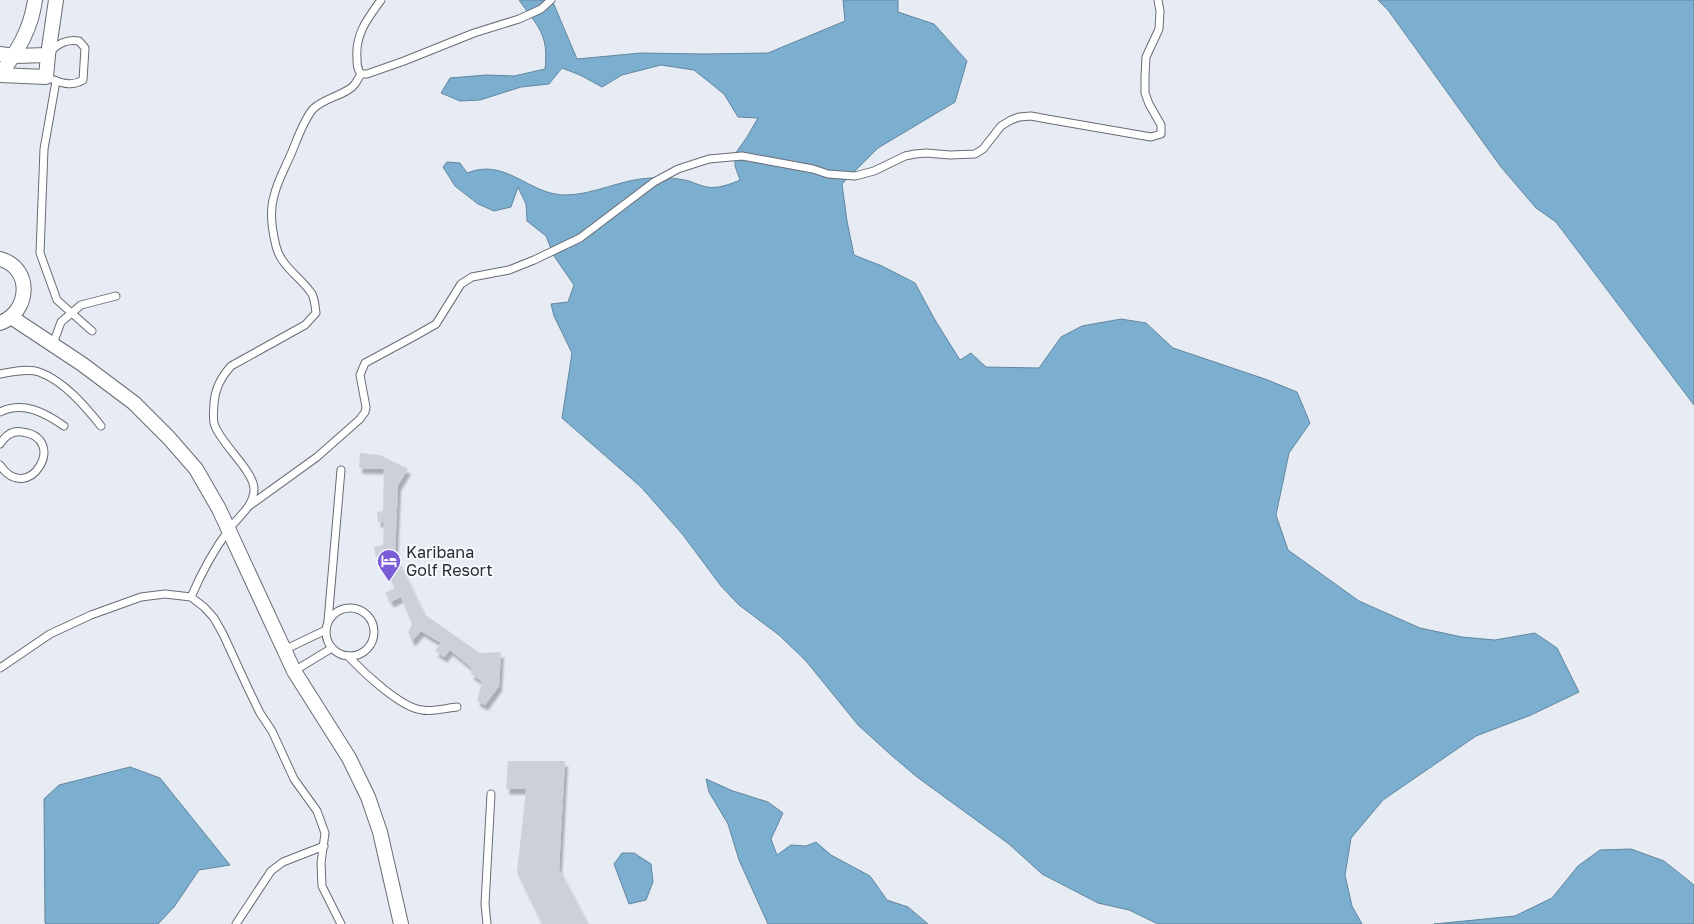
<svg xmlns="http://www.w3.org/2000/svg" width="1694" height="924" viewBox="0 0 1694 924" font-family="'Golos Text',sans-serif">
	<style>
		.water { fill: #7baecf; stroke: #62879f }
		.building { fill: #ccd1d9; filter: url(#shadow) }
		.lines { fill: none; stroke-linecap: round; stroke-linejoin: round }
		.lane-casing { stroke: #686c74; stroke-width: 9 }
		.street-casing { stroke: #686c74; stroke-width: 16 }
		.lane { stroke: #fff; stroke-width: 7 }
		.street { stroke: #fff; stroke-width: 14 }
		.labels { text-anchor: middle; stroke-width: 4; stroke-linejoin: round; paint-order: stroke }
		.poi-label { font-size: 16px; fill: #292b2e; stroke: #f6f9fe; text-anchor: start }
	</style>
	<defs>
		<filter id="shadow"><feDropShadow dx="3" dy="5.5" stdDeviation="1" flood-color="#0004"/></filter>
	</defs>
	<rect width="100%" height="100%" fill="#e7ecf4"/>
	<g class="water">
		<path d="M519,0H552L577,59L641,53L705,54L768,53L845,21L843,0H898V12L934,24L967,61L955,102L878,148L842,184L847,221L854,255L882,266L915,283L935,320L960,360L971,353L986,367L1039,368L1061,337L1082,326L1121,319L1146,323L1173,348L1265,379L1297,392L1310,423L1289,453L1276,515L1288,550L1359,601L1420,628L1462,637L1495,640L1535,633L1557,648L1579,692L1531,715L1476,736L1383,800L1351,838L1345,875L1352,906L1362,924H1158L1129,910L1098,903L1042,874L1009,844L917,777L891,755L858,725L806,661L779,635L739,605L721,586L683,535L641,487L562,418L572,353L554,316L551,304L568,302L574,285L554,256L546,236L527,221L526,204L518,187L511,207L494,211L478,204L455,186L443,167L447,162L460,163L467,173C506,157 529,195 565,195C594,195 621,179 651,178C662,177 677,178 689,181C695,183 701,186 707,187C717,189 731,184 740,180L735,166V154L747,137L758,118L738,117L724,94L694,70L661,65L622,75L602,87L580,75L562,68L549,84L521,87L480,100L460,101L441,93L450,78L486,75L514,76L545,69C549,34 538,27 519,0Z"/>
		<path d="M1378,0H1694V405L1556,222L1536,208L1501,167L1388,10Z"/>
		<path d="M130,767L160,778L230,865L199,870L174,907L158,924H46L45,923L44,799L59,785Z"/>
		<path d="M706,779L733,791L768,802L783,813L771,839L777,855L791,845L806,846L816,842L831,855L870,876L887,900L908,907L928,924H768L739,860L728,824L709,792Z"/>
		<path d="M1631,849L1664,861L1694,885V924H1434L1515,916L1552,898L1578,866L1600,850Z"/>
		<path d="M622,853H634L651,864L653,882L646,900L629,904L614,864Z"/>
	</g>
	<g class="building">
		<path d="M360,453L380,455L408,469L398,485L395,554L424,614L480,653L501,652L499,686L485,705L477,701L482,681L471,674L472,668L450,650L444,657L435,651L441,643L421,631L412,641L408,632L412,624L401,597L391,602L385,593L395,588L381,559L376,557L374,547L383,545L384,523L378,522L377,512L383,511L384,469L359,468Z"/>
		<path d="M508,761H565L559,869L588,924H542L517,872L526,789H506Z"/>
	</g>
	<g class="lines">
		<g class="lane-casing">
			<g id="lane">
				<path d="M51,51C59,43 67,39 79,41L85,48L83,80C73,86 64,84 54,80"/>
				<path d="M361,74C357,69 357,64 357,58C355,34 368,18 381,0"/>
				<path d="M56,81L44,149L40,253L57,300L92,331"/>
				<path d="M53,344L61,322L81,305L116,296"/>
				<path d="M0,374C11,372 28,368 39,372C64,381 85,406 101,426"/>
				<path d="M0,412C23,401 44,412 64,426"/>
				<path d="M0,444C5,436 12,430 22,432C70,438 28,507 0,465"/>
				<path d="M249,506L317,457L360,419L365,412L366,407L360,375L365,363L415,336L436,324L461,284L472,277L509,270L534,260L580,238L654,182L678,169L709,159L742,156L813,169L828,174L855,176L874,171L905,156L915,154L926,153L950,155L975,154L983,149L1001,126L1011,120L1019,117L1031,116L1047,119L1151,137L1161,134V125L1149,104L1145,93V76L1146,57L1159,29L1160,11L1158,0"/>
				<path d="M191,597C201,574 213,551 228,531C237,517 253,508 254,490C255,472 222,445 215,426C212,420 214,410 214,403C215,389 221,377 231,366L305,325L316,313C315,306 315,300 312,294C301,277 281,267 276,246C272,230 269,212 274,196C277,182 285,168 291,154C297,140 303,121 313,109C325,97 347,95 355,84C357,81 359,77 361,74H367L404,61L474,33L519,19L541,9L551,0"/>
				<circle cx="350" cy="632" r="24"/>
				<path d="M328,621L341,470"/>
				<path d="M284,650L326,630"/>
				<path d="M348,656C363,672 401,708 422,710C433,712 446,708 457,707"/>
				<path d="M0,668L50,634L91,615L141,597L165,594L191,597L204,607L214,618L223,634L246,684L260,713L272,731L294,779L317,811L325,833L321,863L322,886L341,924"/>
				<path d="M294,671L332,648"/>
				<path d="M236,924L271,871L283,862L324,846"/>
				<path d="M487,924L485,904L491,794"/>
			</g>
		</g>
		<g class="street-casing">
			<g id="street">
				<path d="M0,54L14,56L48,55"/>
				<path d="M0,74C18,51 31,29 35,0"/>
				<path d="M0,75L46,77L48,55L56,0"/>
				<path d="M0,259C33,268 30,312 0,323"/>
				<path d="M11,317L82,364L134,403L169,438L196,469L219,509L294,671L349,758L368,797L380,832L401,924"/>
			</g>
		</g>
		<use href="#lane" class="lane"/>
		<use href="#street" class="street"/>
	</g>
	<defs>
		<g id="hotel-pin" transform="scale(1.25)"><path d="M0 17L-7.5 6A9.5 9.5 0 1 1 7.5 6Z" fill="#7a5cd7" stroke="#f6f9fe"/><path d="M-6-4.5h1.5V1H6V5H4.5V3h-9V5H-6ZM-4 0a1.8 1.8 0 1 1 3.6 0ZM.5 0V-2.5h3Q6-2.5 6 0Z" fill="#fff"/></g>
	</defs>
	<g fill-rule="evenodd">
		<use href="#hotel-pin" x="389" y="561"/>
	</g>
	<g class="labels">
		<g class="poi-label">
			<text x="406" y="558">Karibana<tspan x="406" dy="18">Golf Resort</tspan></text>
		</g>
	</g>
</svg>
